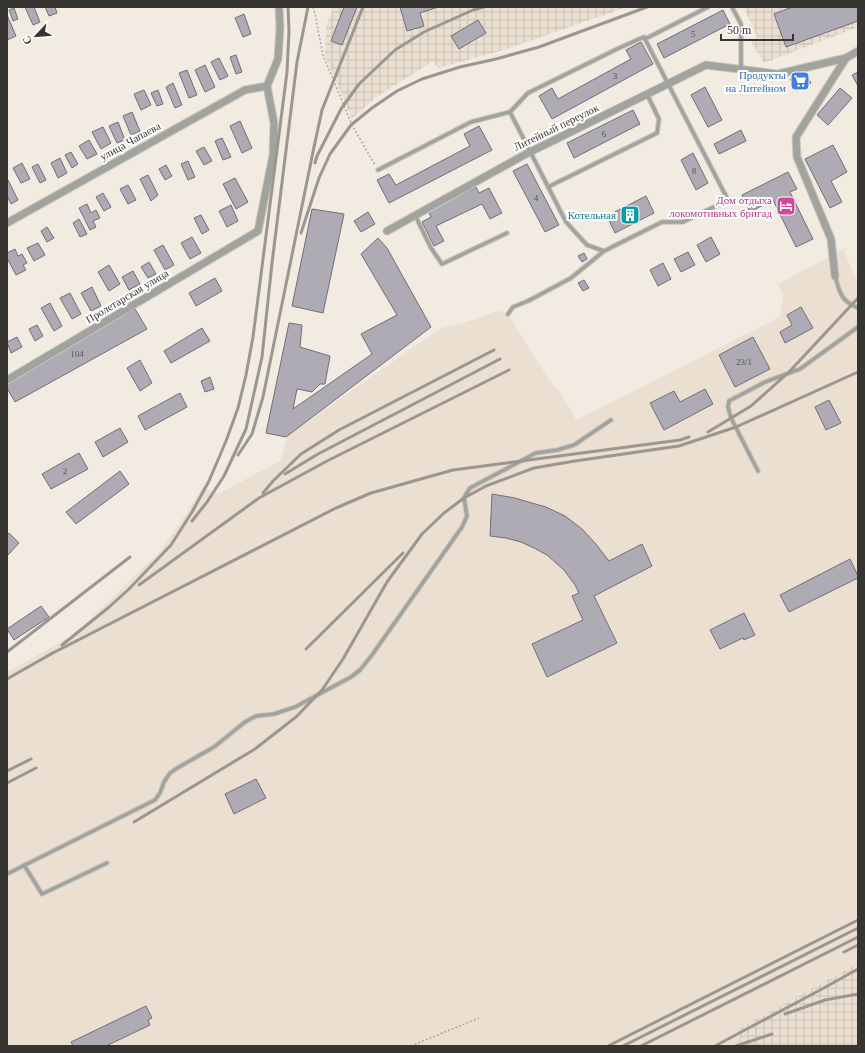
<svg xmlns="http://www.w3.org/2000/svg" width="865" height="1053" viewBox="0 0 865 1053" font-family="Georgia,serif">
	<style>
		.built { fill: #eadfd0 }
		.industrial { fill: url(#industrial-grid) }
		.building { fill: #aeabb5; stroke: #706e77 }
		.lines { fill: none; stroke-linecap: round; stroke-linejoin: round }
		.lane-casing { stroke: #cdc7bf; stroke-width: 5.5 }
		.street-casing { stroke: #cdc7bf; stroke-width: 9 }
		.path { stroke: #ada7a0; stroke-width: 1.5; stroke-dasharray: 2 2; stroke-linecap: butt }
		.lane { stroke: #a1a39e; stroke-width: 3.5 }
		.street { stroke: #a1a39e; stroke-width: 7 }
		.rail { stroke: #9b968f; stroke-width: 3 }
		.labels { text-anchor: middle; stroke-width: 4; stroke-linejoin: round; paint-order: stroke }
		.number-label { font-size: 9px; fill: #555252 }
		.shop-label { font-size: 11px; fill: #366cbe; stroke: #fff; text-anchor: end }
		.street-label { font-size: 11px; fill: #373531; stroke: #fff }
		.hotel-label { font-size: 11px; fill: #b23c85; stroke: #fff; text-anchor: end }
		.culture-label { font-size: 11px; fill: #0d838f; stroke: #fff; text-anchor: end }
	</style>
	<defs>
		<pattern id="industrial-grid" width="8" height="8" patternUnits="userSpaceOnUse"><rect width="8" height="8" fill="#eadfd0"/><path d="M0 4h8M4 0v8" fill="none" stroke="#c9c0b3"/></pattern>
	</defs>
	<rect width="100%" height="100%" fill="#f2ebe2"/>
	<path class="built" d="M843,249L858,284V963L740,1028L739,1046H7V672L75,634L160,551L186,514L203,487L218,494L280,461L288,435L441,328L470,321L500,310L510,318L548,378L561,393L576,420L780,317L783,296L778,284Z"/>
	<g class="industrial">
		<path d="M333,7H627L504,50L438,68L433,61L375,98L352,119L325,55L326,27Z"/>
		<path d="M744,7H858V27L764,63L751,42L757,37Z"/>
		<path d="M858,963V1046H739L740,1028Z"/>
	</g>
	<g class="building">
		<path d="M25,7H34L40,22L33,25Z"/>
		<path d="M45,7H55L57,13L49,16Z"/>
		<path d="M344,7H357L342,45L331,41Z"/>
		<path d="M400,7H438L420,13L424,26L407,31Z"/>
		<path d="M792,7H858V21L786,47L774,14Z"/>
		<path d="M14,8L18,19L13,21L9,10Z"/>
		<path d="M723,10L730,24L664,58L657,44Z"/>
		<path d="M244,14L251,34L243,37L235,18Z"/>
		<path d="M7,15L16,36L7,40Z"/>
		<path d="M478,20L486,33L459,49L451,36Z"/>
		<path d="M641,42L653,64L552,119L539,96L552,88L558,99L631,59L626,50Z"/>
		<path d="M236,55L242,72L236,74L230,57Z"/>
		<path d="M219,58L228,76L220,80L211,62Z"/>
		<path d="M205,65L215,87L205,92L195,70Z"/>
		<path d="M187,70L197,95L189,98L179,73Z"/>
		<path d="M805,72L811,83L796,90L790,79Z"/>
		<path d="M858,72V86L852,75Z"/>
		<path d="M173,83L182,105L175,108L166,87Z"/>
		<path d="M705,87L722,120L708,127L691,95Z"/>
		<path d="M840,88L852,98L828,125L817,115Z"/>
		<path d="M144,90L151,105L141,110L134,94Z"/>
		<path d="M158,90L163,104L157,106L151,93Z"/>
		<path d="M633,110L640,124L574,158L567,143Z"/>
		<path d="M132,112L140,131L131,135L123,116Z"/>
		<path d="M240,121L252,148L242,153L230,126Z"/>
		<path d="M118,122L125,140L117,143L109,126Z"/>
		<path d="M479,126L492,150L389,203L377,180L389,174L396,185L470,146L464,134Z"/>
		<path d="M103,127L111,143L101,149L92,132Z"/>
		<path d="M741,130L746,141L719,154L714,144Z"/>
		<path d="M222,138L231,157L223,160L215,141Z"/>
		<path d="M89,140L97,154L87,159L79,146Z"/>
		<path d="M833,145L847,172L831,181L842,202L830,208L805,159Z"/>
		<path d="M204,147L212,161L204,165L196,151Z"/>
		<path d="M71,152L78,164L72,168L65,155Z"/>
		<path d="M693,153L708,183L696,190L681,160Z"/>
		<path d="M60,158L67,173L58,178L51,163Z"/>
		<path d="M188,161L195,177L188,180L181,164Z"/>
		<path d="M22,163L30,179L21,183L13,168Z"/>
		<path d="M38,164L46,180L40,183L32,167Z"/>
		<path d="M527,164L559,225L545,232L513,171Z"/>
		<path d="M166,165L172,176L165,180L159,169Z"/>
		<path d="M788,172L797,189L790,192L813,239L796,247L773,200L750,212L742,195Z"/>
		<path d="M148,175L158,195L151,201L140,179Z"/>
		<path d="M235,178L248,202L236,209L223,184Z"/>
		<path d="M8,180L18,200L11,204L7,196V181Z"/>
		<path d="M128,185L136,200L128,204L120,189Z"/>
		<path d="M476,187L479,193L489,188L502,213L490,219L482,204L436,226L444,241L434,246L422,222L431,217L428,211Z"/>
		<path d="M103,193L111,207L104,211L96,197Z"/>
		<path d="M646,196L654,213L615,233L607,216Z"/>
		<path d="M87,204L91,213L96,210L100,218L93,221L96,227L90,230L79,208Z"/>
		<path d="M231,205L238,221L227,227L219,211Z"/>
		<path d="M312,209L344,214L323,313L292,306Z"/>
		<path d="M368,212L375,224L361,232L354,221Z"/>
		<path d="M201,215L209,230L202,234L194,218Z"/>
		<path d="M79,219L87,234L80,237L73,223Z"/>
		<path d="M47,227L54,238L47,242L41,231Z"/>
		<path d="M192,237L201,253L190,259L181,243Z"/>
		<path d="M711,237L720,254L706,262L697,245Z"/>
		<path d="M378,238L387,248L431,327L286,437L266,433L289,323L302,325L300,347L330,356L325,384H320L312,392L297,389L293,409L372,354L361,334L397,315L361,254Z"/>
		<path d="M38,243L45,255L34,261L27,248Z"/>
		<path d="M163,245L174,265L165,270L154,250Z"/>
		<path d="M15,249L18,256L22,254L27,263L23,265L26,270L16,275L7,258V253Z"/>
		<path d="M688,252L695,265L681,272L674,259Z"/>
		<path d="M584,253L587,259L582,262L578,256Z"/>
		<path d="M149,262L156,274L148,278L141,267Z"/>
		<path d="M663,263L671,279L658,286L650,270Z"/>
		<path d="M109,265L120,284L109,291L98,272Z"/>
		<path d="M133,271L140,284L129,290L122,277Z"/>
		<path d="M215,278L222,291L196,306L189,293Z"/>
		<path d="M584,280L589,288L583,291L578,283Z"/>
		<path d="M92,287L101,306L91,311L81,293Z"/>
		<path d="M70,293L81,314L72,319L60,298Z"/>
		<path d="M50,303L62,326L54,331L41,308Z"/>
		<path d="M801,307L813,328L785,343L780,332L792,325L787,315Z"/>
		<path d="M135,309L147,329L15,402L7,388V380Z"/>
		<path d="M37,325L43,336L35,341L29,329Z"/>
		<path d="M202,328L210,341L171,363L164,351Z"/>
		<path d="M17,337L22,347L11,353L7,342Z"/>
		<path d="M753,337L770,369L735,387L719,355Z"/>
		<path d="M140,360L152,383L140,391L127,368Z"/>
		<path d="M210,377L214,389L205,392L201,381Z"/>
		<path d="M705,389L713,404L664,430L650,403L674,391L680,402Z"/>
		<path d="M180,393L187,407L145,430L138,416Z"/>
		<path d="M829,400L841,423L826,430L815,407Z"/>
		<path d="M120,428L128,442L103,457L95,442Z"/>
		<path d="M79,453L88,469L51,489L42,474Z"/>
		<path d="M120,471L129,484L76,524L66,512Z"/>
		<path d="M492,494L515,498L525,501L546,507L565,516L582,529L595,543L609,561L642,544L652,566L594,596L617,643L547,677L532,644L583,620L572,596L579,593L575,585L564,570L547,555L534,548L521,542L506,538L490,536Z"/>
		<path d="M9,533L19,543L7,556V535Z"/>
		<path d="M850,559L858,576V578L789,612L780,595Z"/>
		<path d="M41,606L49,617L14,640L7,629Z"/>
		<path d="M744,613L755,635L744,640L743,638L720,649L710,630Z"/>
		<path d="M256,779L266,798L234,814L225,794Z"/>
		<path d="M146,1006L152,1018L148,1020L150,1025L106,1046H73L71,1042Z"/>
	</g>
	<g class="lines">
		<g class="lane-casing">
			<g id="lane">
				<path d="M732,7L741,24V70"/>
				<path d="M510,112L528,93L619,48L644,37L645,39"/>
				<path d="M378,170L471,122L510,112L566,222L587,245L604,251L662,222H683L728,200L645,39L708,7"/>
				<path d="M548,187L657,133L659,119L647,94"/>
				<path d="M415,215L431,248L442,264L507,233"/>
				<path d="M835,276C840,293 840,300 858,308"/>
				<path d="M508,314L513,307L528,301L571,278L604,251"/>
				<path d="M758,471L731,418L728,407L729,401L765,382L800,369L858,327"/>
				<path d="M24,865L42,894L107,863"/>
				<path d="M7,874L155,800L160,793L164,782L170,773L179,767L214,747L245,722L256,716L274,714L295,707L351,677L360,670L372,655L462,527L467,516L464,498L470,488L536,453L557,450L574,445L611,420"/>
			</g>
		</g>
		<g class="street-casing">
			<g id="street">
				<path d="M7,223L245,90L267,86"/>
				<path d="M387,231L526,154L706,65L778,74L846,58L858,51"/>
				<path d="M835,276L831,239L797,157L796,137L846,58"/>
				<path d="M7,380L258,231L273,155L274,123L267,86L278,59L280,27L279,7"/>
			</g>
		</g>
		<g class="path">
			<path d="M313,7L315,14L323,55L352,125L375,165"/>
			<path d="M411,1046L479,1018"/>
		</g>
		<use href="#lane" class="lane"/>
		<use href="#street" class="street"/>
		<g class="rail">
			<path d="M315,163L317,156L341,109L359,84L395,50L424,32L473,10L484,7"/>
			<path d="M301,233L319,178L330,154L351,125L372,108L397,91L422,79L460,67L496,59L539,47L647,7"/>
			<path d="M708,432L751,406L789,372L858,298"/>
			<path d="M238,455L252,434L263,397L314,147L322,110L363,7"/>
			<path d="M285,474L318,454L500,359"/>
			<path d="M263,493L273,481L301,454L339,430L494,350"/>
			<path d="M192,521L207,502L224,476L246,429L262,357L272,263L297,62L308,7"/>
			<path d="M139,585L259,498L327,461L509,370"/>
			<path d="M62,645L108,608L129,589L171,545L192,512L209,481L226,441L238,408L246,375L253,337L287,72L289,31L288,7"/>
			<path d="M306,649L403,553"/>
			<path d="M7,652L130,557"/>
			<path d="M47,656L336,508L371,493L453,470L680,440L689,437"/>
			<path d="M7,679L51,654"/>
			<path d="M7,771L31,759"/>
			<path d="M7,783L36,768"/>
			<path d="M134,822L255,749L296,717L322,690L343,659L387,582L422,534L444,513L464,498L486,486L534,468L575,461L679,446L736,427L858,372"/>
			<path d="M844,952L858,945"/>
			<path d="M785,1014L825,1000L858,994"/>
			<path d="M608,1046L858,920"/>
			<path d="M623,1046L858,928"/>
			<path d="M641,1046L858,937"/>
			<path d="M715,1046L822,989L858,969"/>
			<path d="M736,1046L772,1034"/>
		</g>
	</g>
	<defs>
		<g id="supermarket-square" transform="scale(1)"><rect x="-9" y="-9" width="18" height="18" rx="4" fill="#3f7fe0" stroke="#fff"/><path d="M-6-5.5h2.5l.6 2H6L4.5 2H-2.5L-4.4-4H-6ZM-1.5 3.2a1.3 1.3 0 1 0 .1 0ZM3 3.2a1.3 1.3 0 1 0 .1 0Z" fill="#fff"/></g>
		<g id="hotel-square" transform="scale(1)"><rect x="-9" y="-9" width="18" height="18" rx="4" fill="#d1479c" stroke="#fff"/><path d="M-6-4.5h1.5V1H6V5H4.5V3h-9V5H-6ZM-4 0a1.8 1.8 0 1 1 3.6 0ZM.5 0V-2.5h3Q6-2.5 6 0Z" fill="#fff"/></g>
		<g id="building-square" transform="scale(1)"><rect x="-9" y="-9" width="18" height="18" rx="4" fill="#0f9aa8" stroke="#fff"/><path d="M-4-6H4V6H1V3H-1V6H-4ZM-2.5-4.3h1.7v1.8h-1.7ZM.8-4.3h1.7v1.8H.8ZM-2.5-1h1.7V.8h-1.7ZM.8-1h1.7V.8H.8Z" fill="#fff"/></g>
	</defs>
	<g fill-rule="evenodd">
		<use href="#supermarket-square" x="800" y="81"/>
		<use href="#hotel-square" x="786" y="206"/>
		<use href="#building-square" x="630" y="215"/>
	</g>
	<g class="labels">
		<g class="number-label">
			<text x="693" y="37">5</text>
			<text x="615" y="79">3</text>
			<text x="604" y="137">6</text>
			<text x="694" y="174">8</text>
			<text x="536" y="201">4</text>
			<text x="77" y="357">104</text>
			<text x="744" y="365">23/1</text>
			<text x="65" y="474">2</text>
		</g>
		<g class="shop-label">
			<text x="786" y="79">Продукты<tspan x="786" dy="13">на Литейном</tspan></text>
		</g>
		<g class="street-label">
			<text transform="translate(556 127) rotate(-26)" y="4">Литейный переулок</text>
			<text transform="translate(130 141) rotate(-29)" y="4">улица Чапаева</text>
			<text transform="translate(127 296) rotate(-31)" y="4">Пролетарская улица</text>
		</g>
		<g class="hotel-label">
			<text x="772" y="204">Дом отдыха<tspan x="772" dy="13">локомотивных бригад</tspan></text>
		</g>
		<g class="culture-label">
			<text x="616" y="219">Котельная</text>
		</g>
	</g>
	<rect width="865" height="1053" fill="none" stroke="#373531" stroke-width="16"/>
	<g transform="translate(36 36) rotate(244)" stroke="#ffffff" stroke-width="3" paint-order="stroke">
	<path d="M0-3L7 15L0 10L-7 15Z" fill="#373531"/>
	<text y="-6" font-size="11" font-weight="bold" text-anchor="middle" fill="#373531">С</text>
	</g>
	<path d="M721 34v6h72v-6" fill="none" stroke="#373531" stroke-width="2"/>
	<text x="727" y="34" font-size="12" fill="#373531" stroke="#ffffff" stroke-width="3" paint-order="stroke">50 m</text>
</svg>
